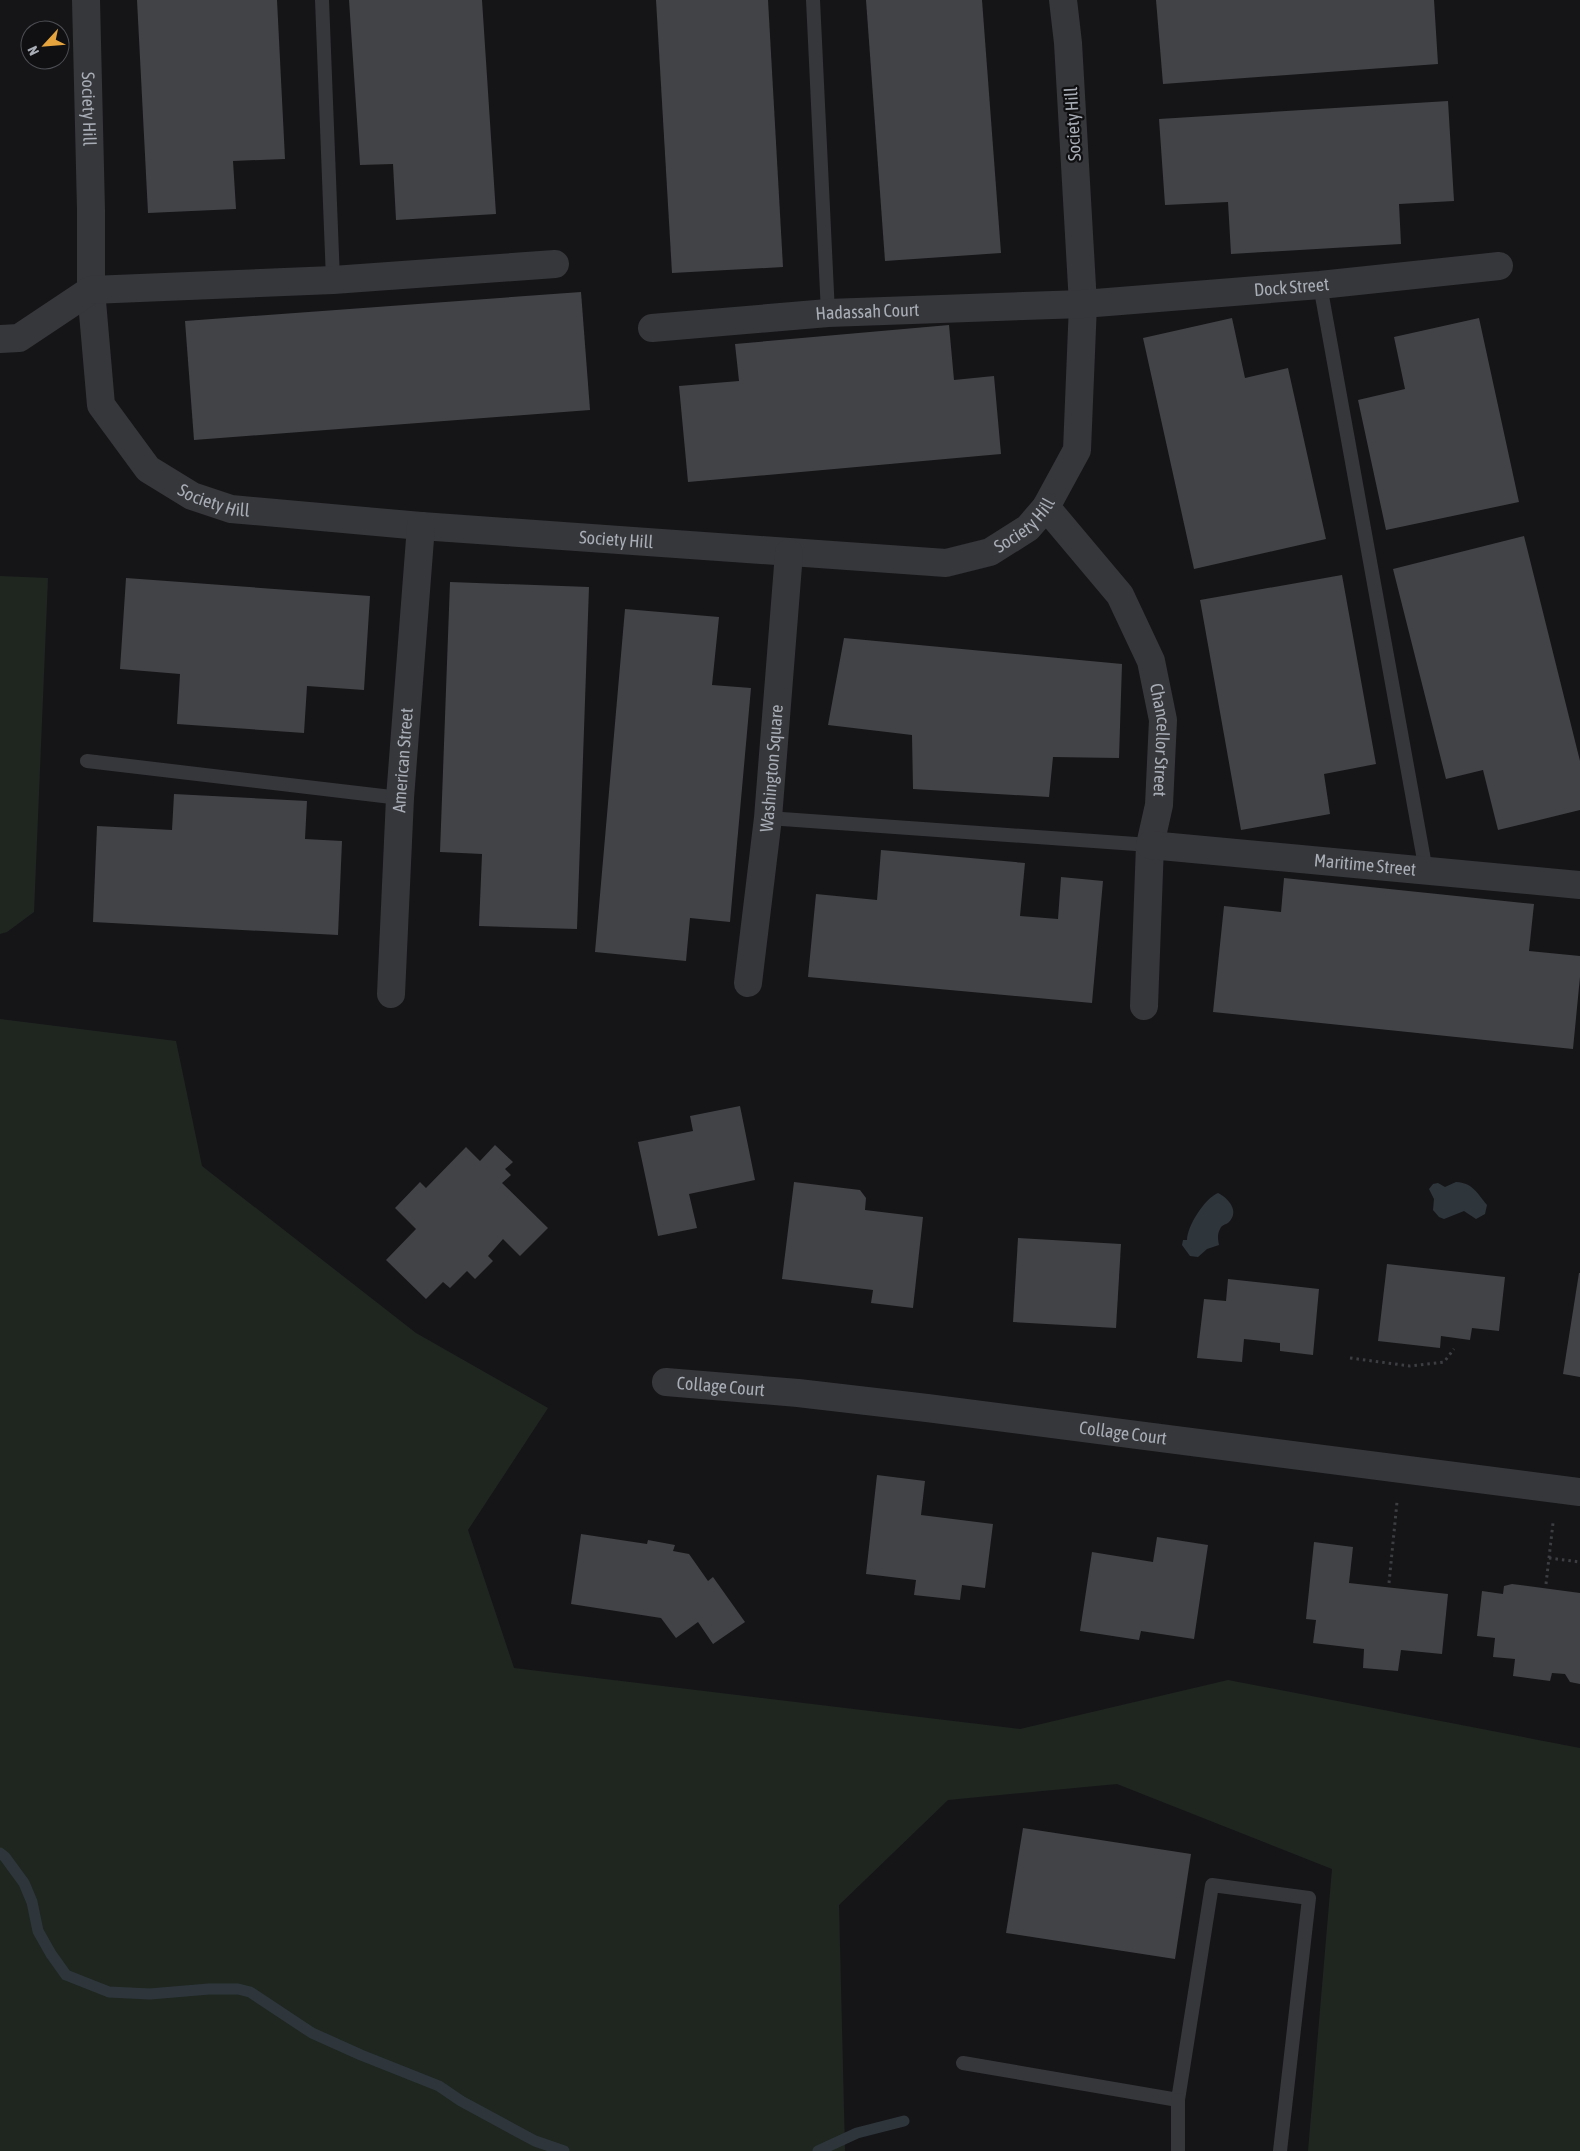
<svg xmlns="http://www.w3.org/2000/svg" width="1580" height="2151" viewBox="0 0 1580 2151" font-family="'Asap Condensed',sans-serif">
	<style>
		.green { fill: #1f2620 }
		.water { fill: #2e363c }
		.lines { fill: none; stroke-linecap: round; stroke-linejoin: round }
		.stream { stroke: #2e363c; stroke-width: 11 }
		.building { fill: #424347 }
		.path { stroke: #3c3e42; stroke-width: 3; stroke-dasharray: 2.5 4; stroke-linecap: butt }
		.service { stroke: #36373b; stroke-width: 14 }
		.minor { stroke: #36373b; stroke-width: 28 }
		.labels { text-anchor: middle; stroke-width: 4.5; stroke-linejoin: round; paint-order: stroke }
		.street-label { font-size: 18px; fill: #a8adb6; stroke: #101012 }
	</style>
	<rect width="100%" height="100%" fill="#151517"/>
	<g class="green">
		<path d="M0,576L48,578L34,912L7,932L0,934Z"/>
		<path d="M0,1019L176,1041L202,1166L416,1333L548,1408L468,1530L514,1668L1020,1729L1228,1680L1580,1748V2151H1308L1332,1869L1117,1784L948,1800L839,1905L845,2151H0Z"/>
	</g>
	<g class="water">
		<path d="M1456,1182C1473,1183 1477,1193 1487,1205L1485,1214L1476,1219L1464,1211L1444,1219L1439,1217L1433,1210L1434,1199L1429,1189L1433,1184L1438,1183L1445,1187Z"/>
		<path d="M1218,1193C1228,1198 1240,1211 1229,1222C1226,1225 1222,1224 1220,1229C1217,1234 1218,1240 1219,1245L1207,1249L1198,1257L1190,1256L1182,1245L1183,1240H1187C1187,1226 1205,1198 1218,1193Z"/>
	</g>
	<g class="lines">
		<g class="stream">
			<path d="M0,1853L5,1857L24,1883L32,1902L38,1931L51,1954L66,1975L109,1992L150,1994L209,1989H238L250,1992L312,2033L361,2055L439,2086L461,2101L535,2141L564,2151"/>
			<path d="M818,2151L857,2133L904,2121"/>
		</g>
	</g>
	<g class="building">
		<path d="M137,0H277L285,159L233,161L236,209L148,213Z"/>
		<path d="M349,0H482L496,214L396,220L393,164L360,165Z"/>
		<path d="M656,0H768L783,267L672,273Z"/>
		<path d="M866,0H982L1001,253L885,261Z"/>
		<path d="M1156,0H1434L1438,64L1163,84Z"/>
		<path d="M1448,101L1454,201L1399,204L1401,244L1231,254L1228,202L1165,205L1159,119Z"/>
		<path d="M581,292L590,410L194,440L185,321Z"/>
		<path d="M1232,318L1245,378L1288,368L1326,539L1194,569L1143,338Z"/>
		<path d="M1479,318L1519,502L1386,530L1358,400L1405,389L1394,337Z"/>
		<path d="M949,325L954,380L994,376L1001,454L688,482L679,386L739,381L735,344Z"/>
		<path d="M1524,536L1580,761V810L1498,830L1483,770L1446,779L1393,569Z"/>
		<path d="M1342,575L1376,764L1324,774L1330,814L1241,830L1200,600Z"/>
		<path d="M126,578L370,596L364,690L307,686L304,733L177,724L180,674L120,669Z"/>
		<path d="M450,582L589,587L577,929L479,926L482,854L440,852Z"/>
		<path d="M625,609L719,617L712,685L751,688L730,922L690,918L686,961L595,952Z"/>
		<path d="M844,638L1122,664L1119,758L1053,757L1049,797L913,789L912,735L828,725Z"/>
		<path d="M174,794L307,801L305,839L342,841L338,935L93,922L97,826L172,830Z"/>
		<path d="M881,850L1025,863L1020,916L1058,919L1061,877L1103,881L1092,1003L808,977L816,894L877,900Z"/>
		<path d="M1284,878L1534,904L1529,951L1580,956V977L1573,1049L1213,1012L1224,906L1281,912Z"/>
		<path d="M740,1106L755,1180L689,1194L697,1228L658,1236L638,1142L693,1131L690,1116Z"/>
		<path d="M495,1145L513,1162L505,1169L511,1175L502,1183L548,1228L520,1256L503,1239L488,1256L493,1261L475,1279L467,1271L450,1288L443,1282L426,1299L386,1260L416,1229L395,1208L420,1182L426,1188L466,1147L480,1161Z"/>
		<path d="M794,1182L860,1190L866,1198L865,1210L923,1217L913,1308L871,1303L873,1290L782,1279Z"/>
		<path d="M1018,1238L1121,1244L1116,1328L1013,1322Z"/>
		<path d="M1387,1264L1505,1277L1499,1331L1472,1328L1470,1340L1441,1336L1440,1348L1378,1341Z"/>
		<path d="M1579,1273H1580V1377L1563,1374Z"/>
		<path d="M1228,1279L1319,1289L1313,1355L1280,1351V1343L1244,1339L1242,1362L1197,1358L1204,1299L1226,1301Z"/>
		<path d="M877,1475L925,1481L921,1515L993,1524L985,1588L962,1585L960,1600L914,1595L916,1580L866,1574Z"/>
		<path d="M581,1534L647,1544L648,1540L675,1545L673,1551L689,1554L708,1581L713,1577L745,1622L713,1644L698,1622L676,1638L661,1618L571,1604Z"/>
		<path d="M1157,1537L1208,1545L1194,1639L1141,1631L1139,1640L1080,1631L1092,1552L1153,1562Z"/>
		<path d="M1314,1542L1353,1547L1349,1583L1448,1594L1442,1654L1401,1650L1398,1671L1363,1668L1364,1649L1313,1643L1316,1620L1306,1619Z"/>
		<path d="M1512,1584L1580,1593V1684L1570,1682L1565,1674L1552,1673L1550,1681L1513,1676L1515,1659L1493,1657L1495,1638L1477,1636L1482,1591L1503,1594L1504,1586Z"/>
		<path d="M1023,1828L1191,1854L1175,1959L1006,1933Z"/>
	</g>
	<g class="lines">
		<g class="path">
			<path d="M1350,1358L1410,1366L1444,1362L1454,1349"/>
			<path d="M1549,1558L1580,1562"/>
			<path d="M1389,1583L1397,1502"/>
			<path d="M1546,1584L1553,1523"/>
		</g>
		<g class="service">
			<path d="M322,0L333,280"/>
			<path d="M813,0L828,313"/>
			<path d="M1320,285L1426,871"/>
			<path d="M87,761L400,798"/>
			<path d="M768,818L1150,845"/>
			<path d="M963,2063L1178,2100L1212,1885L1309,1898L1280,2151"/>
			<path d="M1178,2151V2100"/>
		</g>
		<g class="minor">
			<path id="s1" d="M86,0L91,210V290L101,405L148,469L192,496L231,509L421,526L946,563L990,552L1028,528L1046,507L1077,450L1083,304L1068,43L1063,0"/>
			<path id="s2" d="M652,328L828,313L1083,304L1320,285L1499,266"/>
			<path d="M0,339L19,338L91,290L333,280L555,264"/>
			<path id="s3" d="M1046,507L1120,595L1151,661L1163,720L1159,805L1150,845L1144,1006"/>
			<path id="s4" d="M1150,845L1580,885"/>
			<path id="s5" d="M748,983L768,818L789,553"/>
			<path id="s6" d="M391,994L400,798L421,526"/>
			<path id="s7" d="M666,1382L798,1393L927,1408L1580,1492"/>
		</g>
	</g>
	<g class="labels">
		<g class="street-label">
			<text dy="6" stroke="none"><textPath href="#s1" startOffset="109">Society Hill</textPath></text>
			<text transform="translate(1073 124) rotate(-93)" y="6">Society Hill</text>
			<text dy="6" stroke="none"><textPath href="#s2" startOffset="641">Dock Street</textPath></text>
			<text dy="6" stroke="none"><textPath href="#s2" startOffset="216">Hadassah Court</textPath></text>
			<text dy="6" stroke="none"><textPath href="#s1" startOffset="559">Society Hill</textPath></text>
			<text dy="6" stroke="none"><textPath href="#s1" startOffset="1384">Society Hill</textPath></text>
			<text dy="6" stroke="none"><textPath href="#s1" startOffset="964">Society Hill</textPath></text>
			<text dy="6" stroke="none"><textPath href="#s3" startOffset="268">Chancellor Street</textPath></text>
			<text dy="6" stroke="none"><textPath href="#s6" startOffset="234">American Street</textPath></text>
			<text dy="6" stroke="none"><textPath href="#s5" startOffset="216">Washington Square</textPath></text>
			<text dy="6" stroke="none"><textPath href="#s4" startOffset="216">Maritime Street</textPath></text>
			<text dy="6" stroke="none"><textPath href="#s7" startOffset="55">Collage Court</textPath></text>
			<text dy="6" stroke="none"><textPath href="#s7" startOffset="460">Collage Court</textPath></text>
		</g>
	</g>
	<g transform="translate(45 45) rotate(244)"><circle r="24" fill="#101012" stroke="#4d4f54"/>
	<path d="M0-4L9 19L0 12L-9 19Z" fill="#e6a43e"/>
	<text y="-8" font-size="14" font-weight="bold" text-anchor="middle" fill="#a8adb6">N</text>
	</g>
</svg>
